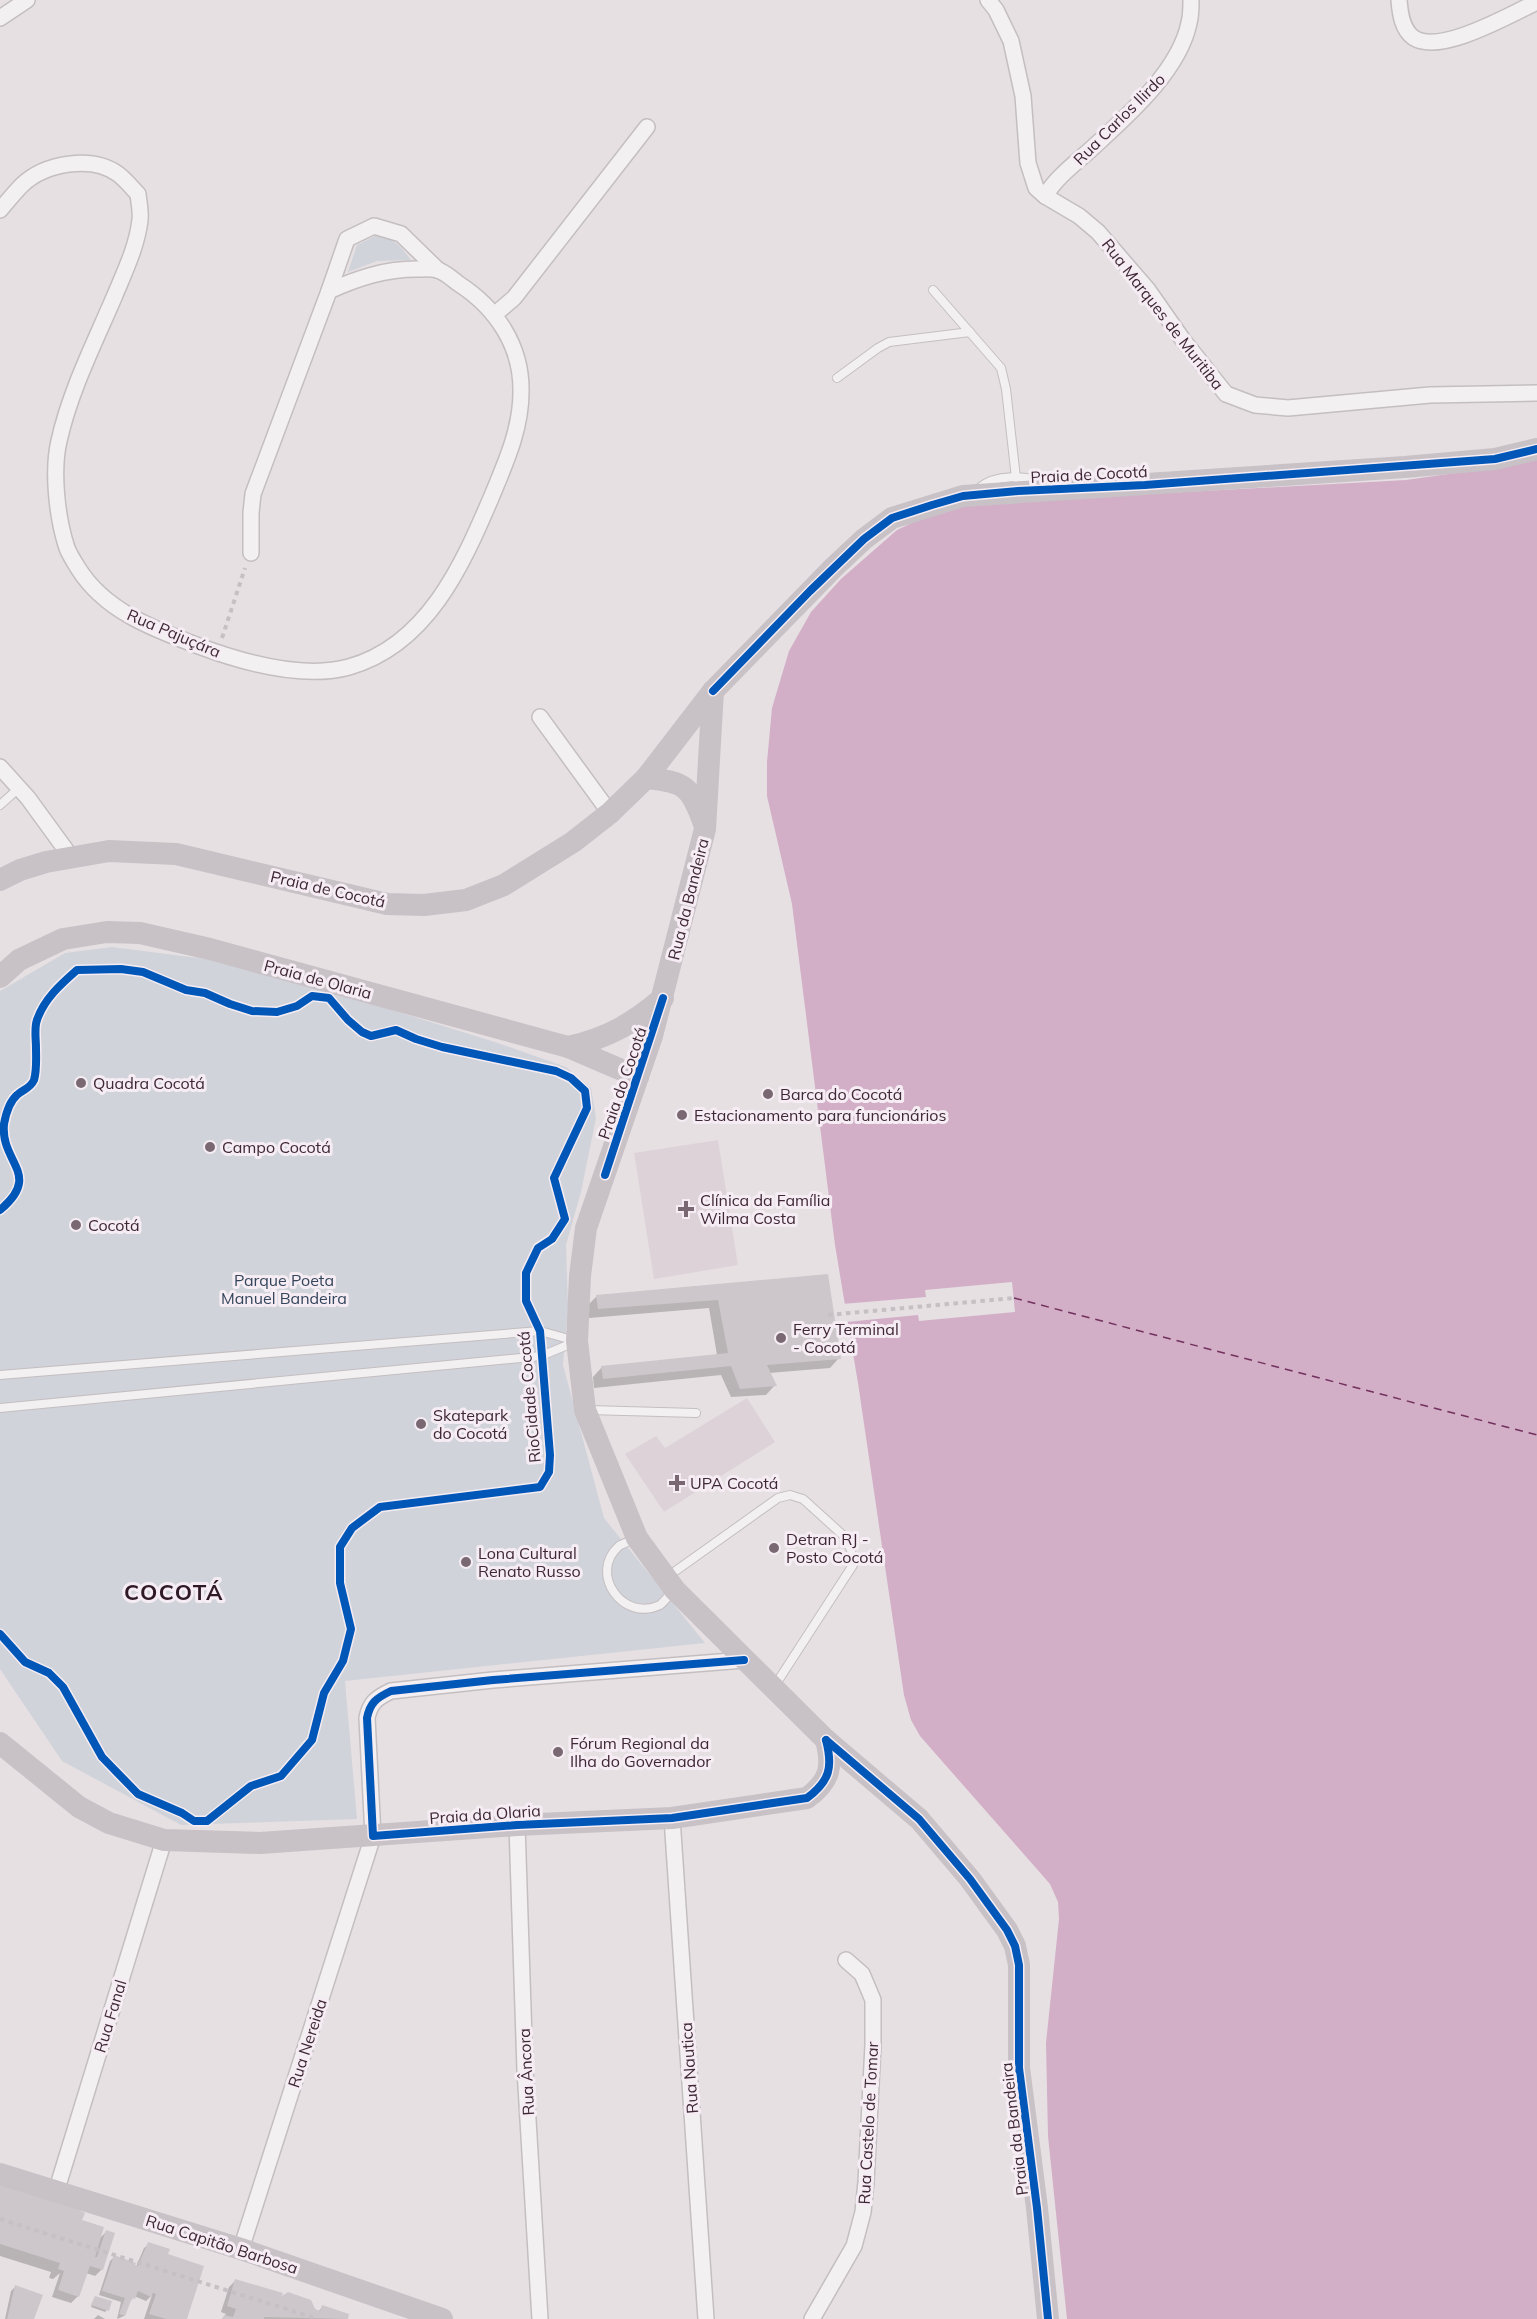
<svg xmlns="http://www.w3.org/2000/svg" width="1537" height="2319" viewBox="0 0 1537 2319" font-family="Mulish,sans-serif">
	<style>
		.built { fill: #dcd2d8 }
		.green { fill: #d1d3da }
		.water { fill: #d2aec7 }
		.pier { fill: #e6e0e3 }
		.shadow { fill: #0003 }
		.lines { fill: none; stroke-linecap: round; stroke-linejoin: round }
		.ferry { stroke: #73315e; stroke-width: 1.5; stroke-dasharray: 8 6; stroke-linecap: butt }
		.building { fill: #cdc6ca }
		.lane-casing { stroke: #c4bec1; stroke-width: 10 }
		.street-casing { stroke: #c4bec1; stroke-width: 18 }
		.path { stroke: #c6c0c4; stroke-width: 4; stroke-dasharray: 4.5 4.5; stroke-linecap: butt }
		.lane { stroke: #f2f0f1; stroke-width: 8 }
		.street { stroke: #f2f0f1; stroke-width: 15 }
		.secondary { stroke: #c8c1c6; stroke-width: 22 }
		.cycleway-casing { stroke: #f5edf3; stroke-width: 11 }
		.cycleway { stroke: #0057b8; stroke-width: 8 }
		.poi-dot { fill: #796872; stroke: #f5edf3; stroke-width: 2 }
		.labels { text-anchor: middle; stroke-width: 6; stroke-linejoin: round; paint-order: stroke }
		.street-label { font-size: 16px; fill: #3f2735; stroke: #f5edf3 }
		.poi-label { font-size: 16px; fill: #3f2735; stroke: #f5edf3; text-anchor: start }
		.park-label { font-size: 16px; fill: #34445b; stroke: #f5edf3 }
		.district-label { font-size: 22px; font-weight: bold; letter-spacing: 1.5px; fill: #301926; stroke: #f5edf3 }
	</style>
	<rect width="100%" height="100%" fill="#e6e0e3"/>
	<g class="built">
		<path d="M718,1140L738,1265L654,1279L634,1153Z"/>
		<path d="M747,1398L775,1442L664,1512L625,1454L656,1436L665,1448Z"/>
	</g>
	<g class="green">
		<path d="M375,236C394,238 400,245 411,260L377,261L348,272L357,245Z"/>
		<path d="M112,947L206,959L328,990L498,1043L566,1067L591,1088L596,1118L581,1192L566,1245L568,1306L563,1365L604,1518L705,1643L345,1681L357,1819L181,1825L62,1761L0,1669V991L65,953Z"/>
	</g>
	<path class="water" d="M1537,459V2319H1067L1048,2136L1046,2043L1059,1919L1058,1902L1050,1884L920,1736L911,1720L904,1695L858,1383L835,1245L792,904L767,796V762L772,708L789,651L811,612L841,579L897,530L929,515L967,504L1406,480L1519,464Z"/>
	<path class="pier" d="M1012,1282L1015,1312L919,1321L918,1315L846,1322L842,1304L926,1297L925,1290Z"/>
	<g class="shadow">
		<path d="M827,1275L839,1358L830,1368L769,1373L775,1385L766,1395L731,1397L721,1375L594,1388L593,1377L602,1367L717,1355L709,1308L589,1318L587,1306L597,1296Z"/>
		<path d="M0,2186L80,2221L99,2239L106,2232L102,2269L95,2276L86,2273L78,2296L71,2303L52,2297L60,2273L53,2279L49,2278L51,2272L0,2256Z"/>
		<path d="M149,2244L165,2260L186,2319H144L152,2295L146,2301L134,2296L129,2303L124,2316L117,2319L121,2302L99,2295L110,2261L114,2257L136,2267L144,2248Z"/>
		<path d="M236,2280L279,2299L314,2308L318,2312L322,2307L347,2315L346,2319H222L226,2314L221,2312L229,2287Z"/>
		<path d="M15,2287L33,2319H5L11,2291Z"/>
		<path d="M95,2297L107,2310L105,2312L91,2307Z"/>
		<path d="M98,2315L105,2319H94Z"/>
	</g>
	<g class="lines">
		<path class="ferry" d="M1014,1298L1537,1435"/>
	</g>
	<g class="building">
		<path d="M828,1274L841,1359L767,1365L777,1386L740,1389L731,1366L603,1379L601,1366L728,1353L718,1300L598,1309L596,1295Z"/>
		<path d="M0,2184L77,2209L85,2213L82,2220L104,2227L95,2257H97L106,2230L115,2233L103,2270L90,2266L79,2297L58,2290L64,2271L58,2269L60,2263L0,2244Z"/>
		<path d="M148,2242L170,2249L168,2254L204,2266L187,2319H166L149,2314L156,2294L153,2293L151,2297L138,2291L135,2299L132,2298L125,2316L119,2314L125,2298L102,2291L114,2255L136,2263L135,2265L138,2266Z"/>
		<path d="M235,2279L283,2293L282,2296L288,2292L311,2300L315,2309L320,2311L322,2305L349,2314L348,2319L264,2317V2319H223L224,2315L233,2317L236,2309L227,2306Z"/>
		<path d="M15,2285L43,2295L34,2319H7Z"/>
		<path d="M95,2296L112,2301L109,2311L91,2305Z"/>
	</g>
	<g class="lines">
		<g class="lane-casing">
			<g id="lane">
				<path d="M933,290L1001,368L1006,389L1016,478"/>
				<path d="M837,378L878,348L889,342L970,332"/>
				<path d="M979,488C995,474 1027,475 1045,483"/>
				<path d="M0,805L19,788"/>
				<path d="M0,1375L540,1331L576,1341"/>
				<path d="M0,1408L541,1356L575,1342"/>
				<path d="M589,1410L696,1413"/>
				<path d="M636,1538C631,1541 623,1543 619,1546C588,1573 623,1623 660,1605C664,1602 669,1595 673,1591"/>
				<path d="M667,1577L778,1498L790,1495L803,1499L845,1537L851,1550L853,1565L774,1687"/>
			</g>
		</g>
		<g class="street-casing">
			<g id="street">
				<path d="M988,0L996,10L1011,41L1023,96L1028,163L1036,188L1045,196L1079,216L1098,232L1148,290L1183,340L1226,394L1255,405L1288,408L1430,395L1537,393"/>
				<path d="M1399,0C1400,13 1402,30 1414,38C1441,55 1511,14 1537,2"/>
				<path d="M0,18L27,0"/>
				<path d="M1045,196C1056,178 1073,165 1089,151C1125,118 1179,72 1189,23C1191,16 1191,7 1191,0"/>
				<path d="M0,210C7,202 14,193 22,185C45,163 92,155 118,174C126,180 132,188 138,194C139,203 141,212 140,220C137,246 125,271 115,295C95,342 70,391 59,441C52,471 57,516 66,545C68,553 74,561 78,568C104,610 151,628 196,645C241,662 302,680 349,667C427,645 462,566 491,498C505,464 521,430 521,392C522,346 496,308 459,284C452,279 444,271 437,270C431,268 423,269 417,269C385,269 358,278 329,291L253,494L251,513V553"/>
				<path d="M329,291L347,239L374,226L401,234L438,270"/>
				<path d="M494,315L514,298L647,127"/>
				<path d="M540,717L610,813"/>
				<path d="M0,767L28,798L71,857"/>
				<path d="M672,1818L706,2319"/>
				<path d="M517,1825L525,2070L540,2319"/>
				<path d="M56,2192L164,1840"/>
				<path d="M241,2249L373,1836L367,1718C370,1703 376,1698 391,1691L493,1680L744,1660"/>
				<path d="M812,2319L854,2246L863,2212L866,2182L873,2045V2000L862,1974L846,1960"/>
			</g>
		</g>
		<g class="path">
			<path d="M222,638L245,568"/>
			<path d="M828,1315L1014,1298"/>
			<path d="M0,2219L318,2319"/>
		</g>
		<use href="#lane" class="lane"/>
		<use href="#street" class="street"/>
		<g class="secondary">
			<path d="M713,691L705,829L652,1036L586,1228L580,1276L577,1341L585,1410L637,1538L675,1590L826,1740L919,1819L970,1879L1007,1930L1015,1946L1019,1965V2068L1037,2208L1048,2319"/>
			<path d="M646,778C685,782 691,786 704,824"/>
			<path d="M0,880L20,870L46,862L109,851L176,854L387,904L424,905L466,900L504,885L573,842L610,813L646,778L713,691L833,568L864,539L892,518L963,496L1405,467L1495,459L1537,449"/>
			<path d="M0,977L19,960L63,939L107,932L140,933L210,949L568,1047L638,1077"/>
			<path d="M568,1047C608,1038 632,1024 663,998"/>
			<path d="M0,1743L79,1807L109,1823L164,1840L260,1843L517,1825L672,1818L807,1798C830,1781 833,1767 826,1740"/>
			<path d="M0,2174L241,2249L442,2319"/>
		</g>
		<g class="cycleway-casing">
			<g id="cycleway">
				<path d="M713,691L810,591L864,539L892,518L932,505L963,496L1018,491L1145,485L1495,459L1537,449"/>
				<path d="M605,1175L663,998"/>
				<path d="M0,1210C43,1174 0,1163 4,1124C6,1113 9,1102 17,1095C23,1089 30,1089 34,1080C37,1070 36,1058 36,1048C36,1039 34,1028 37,1020C44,999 61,984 77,970L121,969L143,972L186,990L205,993L230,1004L252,1011L277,1012L297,1006L312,996L329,998L348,1020L362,1032L371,1036L396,1030L416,1039L442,1047L556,1071L571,1078L585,1091L587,1108L554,1178L565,1219L552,1239L538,1248L526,1273V1301L540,1331L550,1455L549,1472L540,1487L380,1507L352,1528L340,1547V1583L351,1629L343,1661L324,1693L312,1740L281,1776L251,1786L207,1821H194L182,1813L138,1794L102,1757L63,1687L49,1673L25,1662L0,1634"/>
				<path d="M744,1660L493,1680L391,1691C376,1698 370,1703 367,1718L373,1836L517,1825L672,1818L807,1798C830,1781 833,1767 826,1740"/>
				<path d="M826,1740L919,1819L970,1879L1007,1930L1015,1946L1019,1965V2068L1037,2208L1048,2319"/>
			</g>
		</g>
		<use href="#cycleway" class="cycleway"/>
	</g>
	<g class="poi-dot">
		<circle cx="81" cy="1083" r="6"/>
		<circle cx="768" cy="1094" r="6"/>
		<circle cx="682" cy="1115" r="6"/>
		<circle cx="210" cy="1147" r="6"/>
		<path d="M683 1200h6v6h6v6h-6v6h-6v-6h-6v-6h6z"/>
		<circle cx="76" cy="1225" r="6"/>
		<circle cx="781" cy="1338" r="6"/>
		<circle cx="421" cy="1424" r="6"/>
		<path d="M674 1474h6v6h6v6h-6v6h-6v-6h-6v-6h6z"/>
		<circle cx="774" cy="1548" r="6"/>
		<circle cx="466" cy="1562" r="6"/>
		<circle cx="558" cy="1752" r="6"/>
	</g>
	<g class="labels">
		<g class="street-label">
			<text transform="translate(1119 119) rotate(-45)" y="6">Rua Carlos Ilirdo</text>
			<text transform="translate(1163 314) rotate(52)" y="6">Rua Marques de Muritiba</text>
			<text transform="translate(1089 474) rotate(-3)" y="6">Praia de Cocotá</text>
			<text transform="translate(174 633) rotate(23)" y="6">Rua Pajuçára</text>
			<text transform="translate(328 889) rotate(13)" y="6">Praia de Cocotá</text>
			<text transform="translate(688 899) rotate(-76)" y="6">Rua da Bandeira</text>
			<text transform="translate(318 979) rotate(15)" y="6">Praia de Olaria</text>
			<text transform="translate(622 1083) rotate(-71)" y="6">Praia do Cocotá</text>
			<text transform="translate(529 1397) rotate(-95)" y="6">RioCidade Cocotá</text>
			<text transform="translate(485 1814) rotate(-4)" y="6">Praia da Olaria</text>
			<text transform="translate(110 2016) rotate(-73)" y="6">Rua Fanal</text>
			<text transform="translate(307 2043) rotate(-72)" y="6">Rua Nereida</text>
			<text transform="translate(689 2068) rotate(-94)" y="6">Rua Nautica</text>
			<text transform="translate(526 2072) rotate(-93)" y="6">Rua Âncora</text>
			<text transform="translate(868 2123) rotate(-87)" y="6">Rua Castelo de Tomar</text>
			<text transform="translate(1014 2129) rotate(-97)" y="6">Praia da Bandeira</text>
			<text transform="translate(222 2244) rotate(18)" y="6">Rua Capitão Barbosa</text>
		</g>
		<g class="poi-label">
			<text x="93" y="1089">Quadra Cocotá</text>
			<text x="780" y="1100">Barca do Cocotá</text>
			<text x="694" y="1121">Estacionamento para funcionários</text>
			<text x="222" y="1153">Campo Cocotá</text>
			<text x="700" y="1206">Clínica da Família<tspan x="700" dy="18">Wilma Costa</tspan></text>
			<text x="88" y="1231">Cocotá</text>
			<text x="793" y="1335">Ferry Terminal<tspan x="793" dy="18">- Cocotá</tspan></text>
			<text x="433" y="1421">Skatepark<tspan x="433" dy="18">do Cocotá</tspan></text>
			<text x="690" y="1489">UPA Cocotá</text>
			<text x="786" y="1545">Detran RJ -<tspan x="786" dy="18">Posto Cocotá</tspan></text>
			<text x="478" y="1559">Lona Cultural<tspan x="478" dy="18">Renato Russo</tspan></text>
			<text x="570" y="1749">Fórum Regional da<tspan x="570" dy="18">Ilha do Governador</tspan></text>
		</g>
		<g class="park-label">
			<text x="284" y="1286">Parque Poeta<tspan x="284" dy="18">Manuel Bandeira</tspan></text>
		</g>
		<g class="district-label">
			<text x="174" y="1600">COCOTÁ</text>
		</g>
	</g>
</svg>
